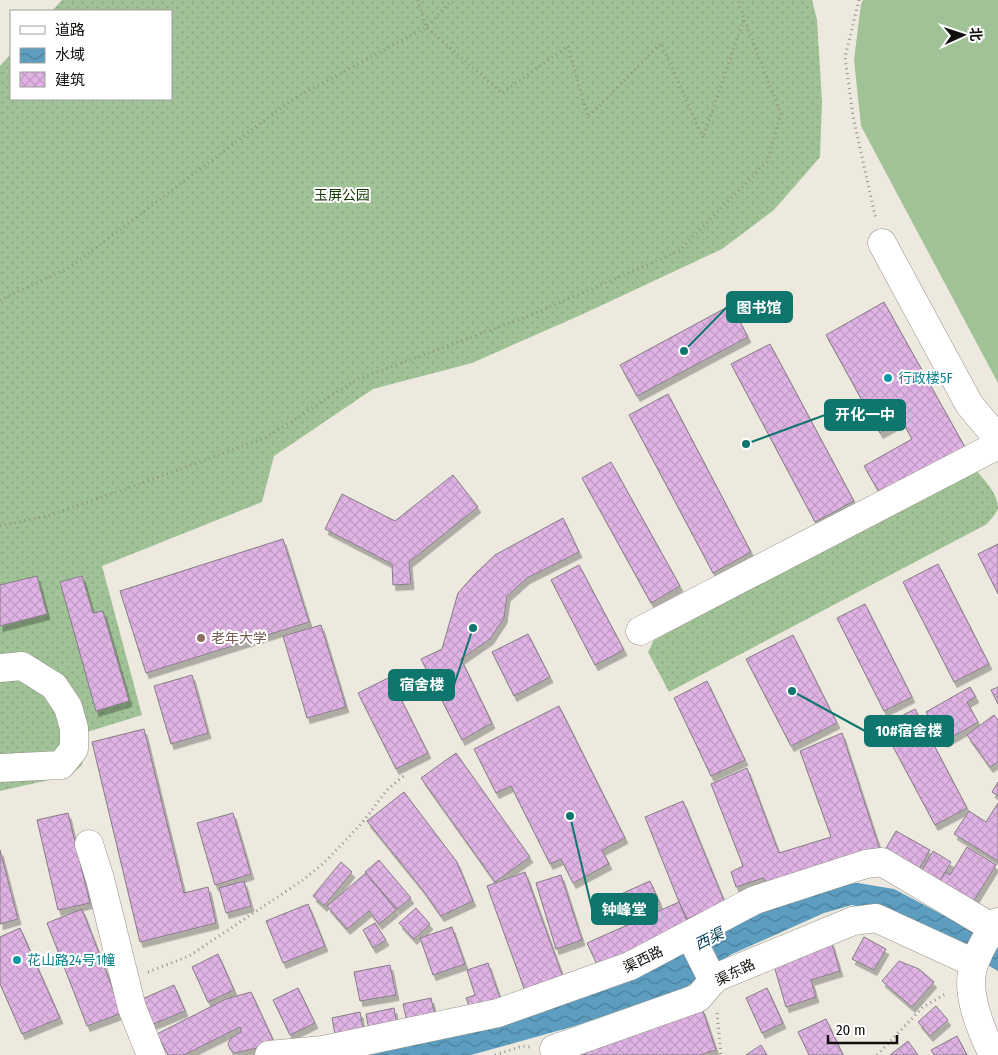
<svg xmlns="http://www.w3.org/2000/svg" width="998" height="1055" viewBox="0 0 998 1055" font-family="'Fira Sans Condensed','Noto Sans SC',sans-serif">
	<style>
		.grass { fill: url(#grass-dots) }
		.garden { fill: #a0c296 }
		.water { fill: url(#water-waves) }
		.building { fill: url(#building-cross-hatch); stroke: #847d84; filter: url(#shadow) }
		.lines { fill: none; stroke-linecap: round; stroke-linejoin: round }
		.minor-casing { stroke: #97938a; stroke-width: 29 }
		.path { stroke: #94918a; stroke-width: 3; stroke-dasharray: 1 4; stroke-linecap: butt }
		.minor { stroke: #fff; stroke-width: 28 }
		.culture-dot { fill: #0f9aa8; stroke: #fff; stroke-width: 2 }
		.education-dot { fill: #8d6e63; stroke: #fff; stroke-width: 2 }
		.labels { text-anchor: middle; stroke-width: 4; stroke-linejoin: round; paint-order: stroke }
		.park-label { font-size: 14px; fill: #153b05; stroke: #fff }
		.culture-label { font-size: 14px; fill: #0d838f; stroke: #fff; text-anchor: start }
		.education-label { font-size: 14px; fill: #785e54; stroke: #fff; text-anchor: start }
		.street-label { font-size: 14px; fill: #100f0b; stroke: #fff }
		.water-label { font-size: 15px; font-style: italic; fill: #033e56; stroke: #fff }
		.leader { fill: none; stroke: #0f766e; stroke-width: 2 }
		.callout-dot { fill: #0f766e; stroke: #fff; stroke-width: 2 }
		.callout { fill: #0f766e; stroke: #0f766e; stroke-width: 2 }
		.callout-label { font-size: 15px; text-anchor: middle; font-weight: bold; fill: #fff }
	</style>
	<defs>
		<pattern id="grass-dots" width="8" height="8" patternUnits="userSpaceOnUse" patternTransform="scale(1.25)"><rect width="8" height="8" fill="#a0c296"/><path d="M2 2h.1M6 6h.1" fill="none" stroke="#89a680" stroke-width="1.8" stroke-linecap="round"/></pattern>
		<pattern id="water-waves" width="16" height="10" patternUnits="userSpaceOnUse" patternTransform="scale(1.25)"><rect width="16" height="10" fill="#5d9ec0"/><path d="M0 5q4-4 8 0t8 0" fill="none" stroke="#4b7f9a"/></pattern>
		<pattern id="building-cross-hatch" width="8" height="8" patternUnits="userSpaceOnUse" patternTransform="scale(1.25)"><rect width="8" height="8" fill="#e0b3e5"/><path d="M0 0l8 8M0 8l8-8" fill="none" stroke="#bf99c3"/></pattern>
		<filter id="shadow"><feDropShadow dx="3" dy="5.5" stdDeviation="0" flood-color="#0004"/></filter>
	</defs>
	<rect width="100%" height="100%" fill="#ede9df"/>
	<g class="grass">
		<path d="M62,0H812L817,20L822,101L820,157L774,210L722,249L583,314L472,363L373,389L274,456L262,502L102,566L142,715L87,732L82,765L71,775L0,791V66L11,54V99H171V11H52Z"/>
		<path d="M973,467C982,477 998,493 998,508C997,513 990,520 987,524L669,692L648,652L654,640Z"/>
	</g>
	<path class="garden" d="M863,0H998V383L861,126L854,60L861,4Z"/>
	<path class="water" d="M858,883L894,889L998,944V971L951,944L891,914L852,905L824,913L730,955L685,988L575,1026L471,1055H346L721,930L789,899L837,885Z"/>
	<g class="building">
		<path d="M884,302L966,449L881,496L864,466L912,439L902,421L880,433L826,335Z"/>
		<path d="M731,305L748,337L637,396L620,365Z"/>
		<path d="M770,344L854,501L815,522L731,364Z"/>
		<path d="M668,394L751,552L713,573L629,415Z"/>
		<path d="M611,462L680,586L651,603L582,478Z"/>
		<path d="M453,475L478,507L409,562L411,584L393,585L392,564L325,529L342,494L395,521Z"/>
		<path d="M563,518L579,552L527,578L507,596L504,618L490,639L461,659L492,723L462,740L421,659L442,649L458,593L474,575L495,555Z"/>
		<path d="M283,539L309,622L146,673L120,591Z"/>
		<path d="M998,544V594L978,554Z"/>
		<path d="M938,564L989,664L954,682L903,582Z"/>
		<path d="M579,565L624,650L595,665L551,580Z"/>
		<path d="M37,576L47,614L0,626V585Z"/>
		<path d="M82,576L93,613L103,611L129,701L96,711L60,582Z"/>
		<path d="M865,604L912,697L884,711L837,618Z"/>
		<path d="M321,625L346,707L307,718L283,636Z"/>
		<path d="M528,634L550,677L514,696L492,652Z"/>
		<path d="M793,635L837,723L791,746L746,659Z"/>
		<path d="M192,675L208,733L171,744L154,686Z"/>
		<path d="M390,677L428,753L396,769L358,693Z"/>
		<path d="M707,681L745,760L711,776L674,698Z"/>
		<path d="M970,687L976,697L967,702L978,722L944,742L926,712Z"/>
		<path d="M998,687V704L991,690Z"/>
		<path d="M559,706L625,838L602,850L609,864L573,883L561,859L550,864L511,786L496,793L474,749Z"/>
		<path d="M915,709L967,808L935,825L882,726Z"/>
		<path d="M994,715L998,720V762L990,767L967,735Z"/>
		<path d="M144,729L184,893L208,887L216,923L140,942L92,742Z"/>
		<path d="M842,733L881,853L772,886L763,878L736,887L731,872L743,866L711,784L747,768L779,853L831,837L800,751Z"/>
		<path d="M456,753L530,857L495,882L421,778Z"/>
		<path d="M998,782V796L992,792Z"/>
		<path d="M404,792L457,862L473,901L441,916L422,889L367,821Z"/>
		<path d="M683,801L725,903L687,919L679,902L645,817Z"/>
		<path d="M998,803V861L954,834L969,811L986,822Z"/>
		<path d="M68,813L90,903L58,910L37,820Z"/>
		<path d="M233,813L251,874L215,885L197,823Z"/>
		<path d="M896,831L930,850L915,876L881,857Z"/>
		<path d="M967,847L996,865L970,907L937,886L945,872L950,875Z"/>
		<path d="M0,850L18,919L0,924Z"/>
		<path d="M933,851L951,862L937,886L919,875Z"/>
		<path d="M379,860L411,898L397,909L365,872Z"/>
		<path d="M341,862L352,872L324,906L313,896Z"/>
		<path d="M525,872L564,980L526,994L487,886Z"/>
		<path d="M366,873L396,910L379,924L369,911L347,929L327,906Z"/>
		<path d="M561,875L582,940L556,949L536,883Z"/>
		<path d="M244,881L251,906L226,913L219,888Z"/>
		<path d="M650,881L660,904L622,921L612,898Z"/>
		<path d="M679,902L691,930L600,971L587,943Z"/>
		<path d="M308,904L325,946L283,963L266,921Z"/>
		<path d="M416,908L430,924L414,939L399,923Z"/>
		<path d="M82,909L122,1013L87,1026L47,923Z"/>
		<path d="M375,923L386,940L373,948L363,930Z"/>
		<path d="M452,927L465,964L433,975L420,938Z"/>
		<path d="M20,928L60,1018L22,1034L0,984V937Z"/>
		<path d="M864,937L886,949L874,970L852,959Z"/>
		<path d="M831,941L840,971L811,980L816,997L786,1007L772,959Z"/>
		<path d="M218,954L234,990L208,1002L192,967Z"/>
		<path d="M899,961L919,969L934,982L912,1007L882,981Z"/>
		<path d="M488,963L500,998L470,1008L466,998L475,995L467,970Z"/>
		<path d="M390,965L396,995L360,1001L354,972Z"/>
		<path d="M174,985L185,1011L151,1025L140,1000Z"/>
		<path d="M298,988L315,1023L290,1035L273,1000Z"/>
		<path d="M767,988L783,1023L762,1033L746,998Z"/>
		<path d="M251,992L275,1044L235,1053L230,1049L228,1044L231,1038L241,1032L240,1027L184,1055H168L157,1034L226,999Z"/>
		<path d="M431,998L436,1020L408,1026L403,1004Z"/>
		<path d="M936,1006L948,1020L930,1036L918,1022Z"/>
		<path d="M394,1008L398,1031L370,1036L366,1014Z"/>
		<path d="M702,1008L716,1050L700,1055H577Z"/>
		<path d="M360,1012L364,1035L336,1040L332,1018Z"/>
		<path d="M826,1019L843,1055H809L798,1032Z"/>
		<path d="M957,1036L967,1055H934L931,1050Z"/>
		<path d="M908,1041L918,1055H890Z"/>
		<path d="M761,1045L767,1055H746Z"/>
	</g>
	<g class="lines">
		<g class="minor-casing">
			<g id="minor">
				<path d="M882,243L969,404L998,439"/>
				<path d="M640,631L998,445"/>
				<path d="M0,668L22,666L54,686L68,707L74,728V749L61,765L0,768"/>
				<path d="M89,844L100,879L132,1008L151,1055"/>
				<path d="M690,935L713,981"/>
				<path d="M554,1049L698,998L715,978L853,921L876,918L974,963"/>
				<path d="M269,1055L323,1050L498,1013L630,966L755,900L866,864L882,862L993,928"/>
				<path d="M993,1055C981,1030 963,989 975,962C980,948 989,933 998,922"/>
			</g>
		</g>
		<g class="path">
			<path d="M418,0L426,27L502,93L568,46L588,117L661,43L703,138L744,19"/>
			<path d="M859,0L845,57L853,116L876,220"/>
			<path d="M0,300L69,268L293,99L426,27L452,0"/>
			<path d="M0,526L51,515L156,478L267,437L358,379L529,316L679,251L767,162L781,114L744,19L738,0"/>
			<path d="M148,972L189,956L303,880L324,863L362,823L387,790L406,774"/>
			<path d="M717,1013L721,1055"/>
			<path d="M495,1055L523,1046L530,1047"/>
			<path d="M877,1055L923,1007L947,993"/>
		</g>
		<use href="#minor" class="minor"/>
	</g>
	<g class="culture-dot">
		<circle cx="888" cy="378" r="5"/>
		<circle cx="17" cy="960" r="5"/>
	</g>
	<circle class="education-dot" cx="201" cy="638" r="5"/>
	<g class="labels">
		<g class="park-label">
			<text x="342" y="200">玉屏公园</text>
		</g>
		<g class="culture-label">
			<text x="898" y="383">行政楼5F</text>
			<text x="27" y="965">花山路24号1幢</text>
		</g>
		<g class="education-label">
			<text x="211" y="643">老年大学</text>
		</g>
		<g class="street-label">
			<text transform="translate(643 959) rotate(-26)" y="5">渠西路</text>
			<text transform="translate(735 972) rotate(-26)" y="5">渠东路</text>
		</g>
		<g class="water-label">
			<text transform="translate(709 939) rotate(-26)" y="5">西渠</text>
		</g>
	</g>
	<path class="leader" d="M684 351L727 307M746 444L825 415M473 628L454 685M792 691L865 731M570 816L592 909"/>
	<g class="callout-dot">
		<circle cx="684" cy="351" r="5"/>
		<circle cx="746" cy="444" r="5"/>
		<circle cx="473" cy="628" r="5"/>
		<circle cx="792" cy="691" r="5"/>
		<circle cx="570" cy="816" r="5"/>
	</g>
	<g class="callout">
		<rect x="727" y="292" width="65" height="30" rx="5"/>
		<rect x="825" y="400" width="80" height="30" rx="5"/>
		<rect x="389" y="670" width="65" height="30" rx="5"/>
		<rect x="865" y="716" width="88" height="30" rx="5"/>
		<rect x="592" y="894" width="65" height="30" rx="5"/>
	</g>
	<g class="callout-label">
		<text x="759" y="313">图书馆</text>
		<text x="865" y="420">开化一中</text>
		<text x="422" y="690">宿舍楼</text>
		<text x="909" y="736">10#宿舍楼</text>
		<text x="624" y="915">钟峰堂</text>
	</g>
	<rect x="10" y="10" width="162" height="90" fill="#ffffff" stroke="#9f9f9d"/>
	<rect x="20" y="26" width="25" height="8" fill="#ffffff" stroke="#9f9f9d"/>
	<text x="55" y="35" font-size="15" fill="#100f0b">道路</text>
	<rect x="20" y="48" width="25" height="15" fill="url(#water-waves)" stroke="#9f9f9d"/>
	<text x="55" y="60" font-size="15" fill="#100f0b">水域</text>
	<rect x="20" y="72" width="25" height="15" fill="url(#building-cross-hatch)" stroke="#9f9f9d"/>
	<text x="55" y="85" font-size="15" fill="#100f0b">建筑</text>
	<g transform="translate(963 35) rotate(87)" stroke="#ffffff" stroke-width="4" paint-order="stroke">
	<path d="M0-4L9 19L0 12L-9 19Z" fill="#100f0b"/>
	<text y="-8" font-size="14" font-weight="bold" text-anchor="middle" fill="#100f0b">北</text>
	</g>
	<path d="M828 1035v8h69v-8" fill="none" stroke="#100f0b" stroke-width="2.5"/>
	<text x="836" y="1035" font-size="15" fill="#100f0b" stroke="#ffffff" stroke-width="4" paint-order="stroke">20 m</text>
</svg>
